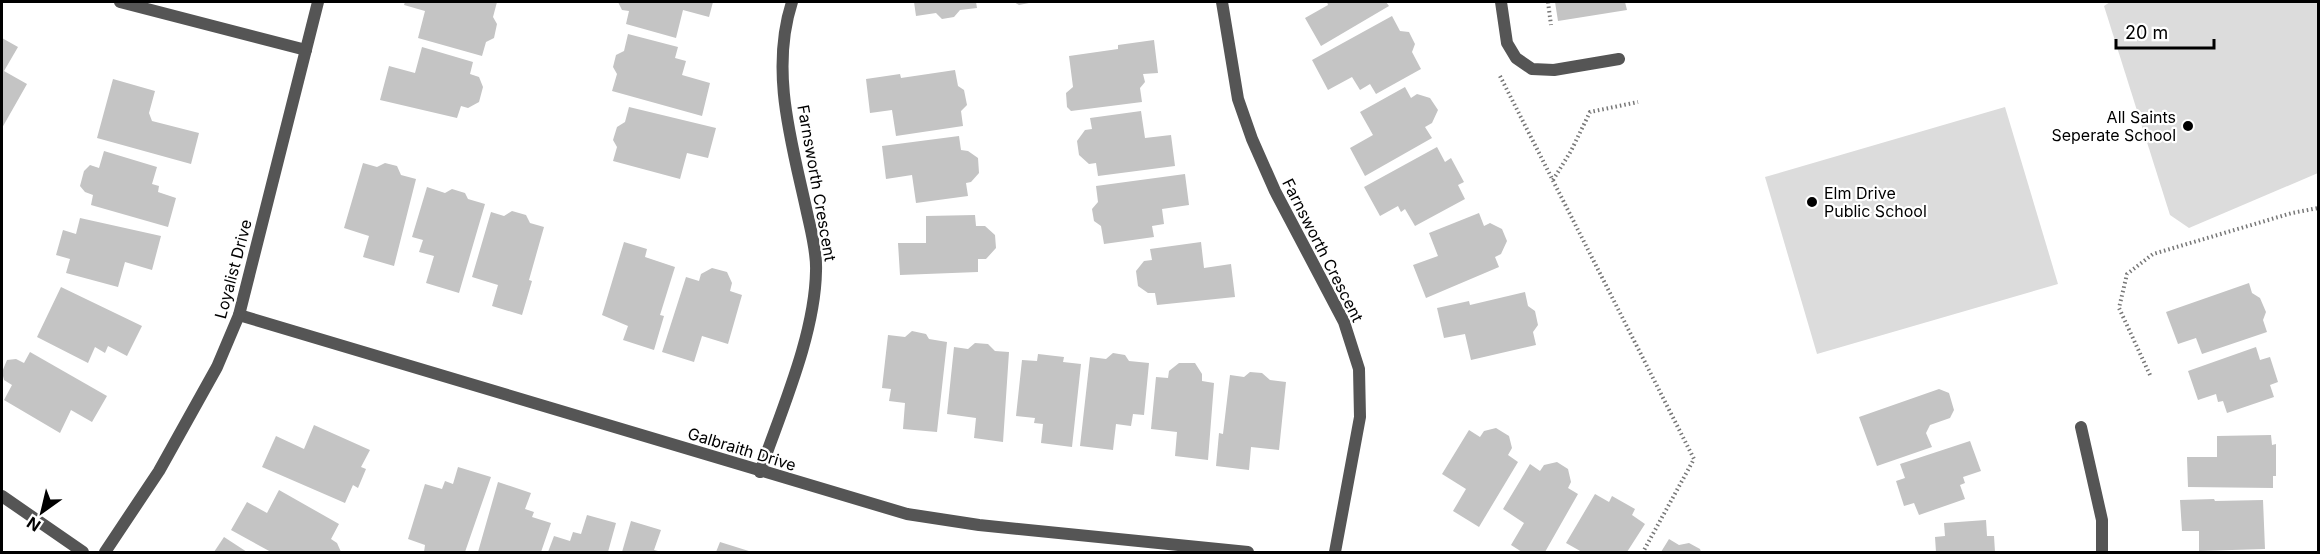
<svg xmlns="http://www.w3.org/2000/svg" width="2320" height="554" viewBox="0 0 2320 554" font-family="Inter,sans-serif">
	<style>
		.green { fill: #dcdcdc }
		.building { fill: #c4c4c4 }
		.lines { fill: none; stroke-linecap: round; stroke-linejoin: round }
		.path { stroke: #777; stroke-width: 4; stroke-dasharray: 1.5 3; stroke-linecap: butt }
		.service { stroke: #555; stroke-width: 12 }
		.minor { stroke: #555; stroke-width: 12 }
		.tertiary { stroke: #555; stroke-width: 12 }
		.poi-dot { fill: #000; stroke: #fff; stroke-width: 2 }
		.labels { text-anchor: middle; stroke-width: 4.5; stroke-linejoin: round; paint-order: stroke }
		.poi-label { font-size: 16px; fill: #000; stroke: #fff; text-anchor: end }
		.street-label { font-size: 16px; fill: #000; stroke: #fff }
	</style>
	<rect width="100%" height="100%" fill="#fff"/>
	<g class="green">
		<path d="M2110,2H2318V173L2189,228L2170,215L2104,6Z"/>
		<path d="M2005,107L2058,284L1817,354L1765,177Z"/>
	</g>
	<g class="building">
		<path d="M405,2H497L493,17L497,24L494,38L486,42L482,56L418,38L425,11L404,5Z"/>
		<path d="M618,2H713L709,17L683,10L676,38L626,24L629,11L622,10Z"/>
		<path d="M914,2H976L977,8L960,10L954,17L942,19L936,13L916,16Z"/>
		<path d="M1014,2H1034L1019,5Z"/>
		<path d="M1327,2H1386L1389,6L1321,46L1305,18L1328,5Z"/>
		<path d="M1555,2H1625L1627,10L1558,21Z"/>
		<path d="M1392,16L1400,31L1409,32L1415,44L1412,52L1421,69L1376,94L1370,84L1360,90L1352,77L1328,90L1312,60Z"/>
		<path d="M628,34L678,47L675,58L686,61L682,75L710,83L702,116L612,91L617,74L613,67L616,55L624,51Z"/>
		<path d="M2,38L18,47L4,71L27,84L2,128Z"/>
		<path d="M1154,40L1158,73L1143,74L1145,82L1140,88L1142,102L1071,111L1067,107L1066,93L1073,87L1069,56L1118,49V45Z"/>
		<path d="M422,47L473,62L470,74L479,77L483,87L479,102L468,108L461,106L457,118L380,100L389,66L415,73Z"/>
		<path d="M955,70L958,86L964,90L967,105L961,111L963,126L896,136L892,110L870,113L866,79L900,74L901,78Z"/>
		<path d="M113,79L155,91L149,113L152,121L199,133L191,164L97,138Z"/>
		<path d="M1405,87L1411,98L1417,94L1430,98L1438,110L1432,123L1425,127L1432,138L1365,176L1350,148L1373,135L1360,112Z"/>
		<path d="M629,107L716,128L708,158L687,153L680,179L613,161L617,147L613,140L617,127L625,122Z"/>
		<path d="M1141,111L1145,138L1171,135L1175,166L1098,176L1096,163L1089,164L1079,155L1077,141L1085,130L1092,129L1090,118Z"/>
		<path d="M959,136L961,150L968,151L978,158L979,173L971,182L966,183L968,196L916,203L912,175L886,179L882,146Z"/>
		<path d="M1437,147L1445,162L1451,158L1464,182L1458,185L1465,199L1415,226L1405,209L1401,212L1398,206L1380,216L1364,187Z"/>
		<path d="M104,151L157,167L152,184L159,186L158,192L176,198L168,227L91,205L93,195L85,192L80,186L84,171L90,165L99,168Z"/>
		<path d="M363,163L377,167L385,163L397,166L401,175L416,179L394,266L363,257L369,236L344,228Z"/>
		<path d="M1185,174L1189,205L1162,209L1164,224L1152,226L1154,237L1104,244L1101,226L1094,221L1092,209L1098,202L1096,186Z"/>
		<path d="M427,187L445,193L452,189L465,193L468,199L485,204L459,293L426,283L434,256L419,252L423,240L412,237Z"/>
		<path d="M512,211L526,215L530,223L544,227L529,280L532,281L522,315L492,306L498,285L472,277L491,212L504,216Z"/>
		<path d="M1479,213L1484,226L1490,223L1502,229L1507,241L1501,254L1495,257L1499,267L1426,298L1413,265L1438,256L1429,233Z"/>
		<path d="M975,215L976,226H985L995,235L996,248L986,259H978V272L900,275L898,243H926V216Z"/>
		<path d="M80,218L161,236L152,270L125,262L118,287L66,273L70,259L56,255L63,230L76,234Z"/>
		<path d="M624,242L647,249L645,257L675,267L660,315L664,316L654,350L623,340L628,326L602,315Z"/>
		<path d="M1201,242L1204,268L1231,264L1235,297L1157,305L1155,293H1148L1138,286L1136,271L1144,261L1152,260L1150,249Z"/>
		<path d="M712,268L727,272L732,283L730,291L742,295L728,344L702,336L694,362L662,352L686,277L699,281L701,274Z"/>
		<path d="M2249,283L2252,293L2260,298L2266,312L2263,320L2267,332L2202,354L2196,338L2178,344L2166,312Z"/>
		<path d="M61,287L142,326L127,356L108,346L105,353L95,347L88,363L37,337Z"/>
		<path d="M1525,292L1528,306L1535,311L1538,325L1533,332L1536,345L1471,360L1465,334L1444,338L1437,308L1469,301L1470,305Z"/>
		<path d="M912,331L926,334L929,339L947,342L937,432L903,429L905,403L889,401L891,389L882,388L888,335L905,337Z"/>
		<path d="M975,343L988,344L995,351L1009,352L1003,442L974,438L976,418L947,414L954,347L968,349Z"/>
		<path d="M2256,347L2260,360L2270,357L2278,382L2270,385L2274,397L2227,413L2223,401L2218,402L2216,394L2198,400L2188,371Z"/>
		<path d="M30,352L107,396L92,422L71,410L60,433L4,400L12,385L4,380L2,372L7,360L16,359L24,363Z"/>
		<path d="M1113,353L1125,355L1129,361L1149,363L1144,415L1133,414L1131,426L1116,424L1113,450L1080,446L1090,357L1106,359Z"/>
		<path d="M1038,354L1064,357L1063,362L1081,364L1072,447L1041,443L1043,424L1034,423L1035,418L1016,416L1022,360L1037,361Z"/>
		<path d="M1179,363H1195L1202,374V381L1214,383L1208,460L1175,456L1177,432L1151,429L1156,377L1168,378L1169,371Z"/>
		<path d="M1250,372L1262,373L1270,380L1286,382L1279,450L1251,447L1249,470L1216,466L1219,433L1223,434L1230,375L1244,377Z"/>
		<path d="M1939,389L1949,393L1954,410L1950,418L1930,425L1926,433L1932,447L1877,466L1859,417Z"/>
		<path d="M314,425L370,450L361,467L366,469L358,488L353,485L345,503L262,467L276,436L304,449Z"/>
		<path d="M1496,428L1509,436L1512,448L1508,455L1518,462L1479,527L1453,511L1466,489L1442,474L1469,430L1480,437L1484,431Z"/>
		<path d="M2271,435L2272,445L2276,444V476H2273V488L2188,487L2187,457H2217V436Z"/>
		<path d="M1970,441L1981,471L1963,477L1965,483L1960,485L1965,499L1919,515L1914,503L1904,506L1896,481L1905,478L1900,464Z"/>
		<path d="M1557,462L1568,469L1571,482L1568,488L1578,494L1545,552H1522L1511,545L1524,523L1503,509L1530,464L1540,471L1544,465Z"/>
		<path d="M458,467L491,477L465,552H424L425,545L408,539L425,484L442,489L445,481L453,484Z"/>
		<path d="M498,482L531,493L525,509L534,512L532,517L551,523L541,552H478Z"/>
		<path d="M279,490L339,524L331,539L337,543L341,552H271L231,530L247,502L267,513Z"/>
		<path d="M1595,494L1609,502L1612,496L1635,509L1632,515L1645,524L1627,552H1582L1566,543Z"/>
		<path d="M2214,499L2215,501L2263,500L2265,549L2199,551V531H2182L2180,500Z"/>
		<path d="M587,515L616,523L608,552H548L554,536L570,541L573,532L581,534Z"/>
		<path d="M1986,520L1987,536H1994L1995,552H1936L1935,537L1945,536L1944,523Z"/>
		<path d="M631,521L661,530L654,550L662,552H622Z"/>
		<path d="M224,537L247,552H214Z"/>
		<path d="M1669,539L1679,545L1689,543L1700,549L1701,552H1661Z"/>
		<path d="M720,542L752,552H716Z"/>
	</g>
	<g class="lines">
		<g class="path">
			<path d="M1548,2L1551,25"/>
			<path d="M1500,76L1694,459L1643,552"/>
			<path d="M1553,180L1571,151L1590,112L1638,102"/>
			<path d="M2150,375L2119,308L2127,274L2153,254L2292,213L2318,208"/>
		</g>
		<path class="service" d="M1501,2L1507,43L1516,58L1532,69L1554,70L1619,59"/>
		<g class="minor">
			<path d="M120,2L306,50"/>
			<path d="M1222,2L1238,99L1252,139L1275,191L1344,322L1359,369L1360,417L1335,552"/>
			<path d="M2081,427L2102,520V552"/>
			<path d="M760,472C781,411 815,335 816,271C817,251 810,227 806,208C791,140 770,70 792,2"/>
			<path d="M2,496L83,552"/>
		</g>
		<g class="tertiary">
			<path d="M239,315L907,514L979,525L1248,552"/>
			<path d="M105,552L159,471L217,367L239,315L318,2"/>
		</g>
	</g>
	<g class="poi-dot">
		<circle cx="2188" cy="126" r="6"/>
		<circle cx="1812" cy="202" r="6"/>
	</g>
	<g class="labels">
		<g class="poi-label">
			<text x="2176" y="123">All Saints<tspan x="2176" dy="18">Seperate School</tspan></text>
			<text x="1824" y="199" text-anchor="start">Elm Drive<tspan x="1824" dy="18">Public School</tspan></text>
		</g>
		<g class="street-label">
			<text transform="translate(817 183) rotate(80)" y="6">Farnsworth Crescent</text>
			<text transform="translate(1323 250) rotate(63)" y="6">Farnsworth Crescent</text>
			<text transform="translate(233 269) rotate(-75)" y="6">Loyalist Drive</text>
			<text transform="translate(742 449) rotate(17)" y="6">Galbraith Drive</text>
		</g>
	</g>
	<rect width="2320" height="554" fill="none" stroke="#000000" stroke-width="6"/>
	<g transform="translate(42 512) rotate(214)" stroke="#ffffff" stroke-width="4.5" paint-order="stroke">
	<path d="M0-4.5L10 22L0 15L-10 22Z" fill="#000000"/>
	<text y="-9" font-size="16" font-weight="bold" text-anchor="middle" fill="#000000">N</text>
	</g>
	<path d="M2116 39v9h98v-9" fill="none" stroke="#000000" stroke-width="3"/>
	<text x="2125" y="39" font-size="18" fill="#000000" stroke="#ffffff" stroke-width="4.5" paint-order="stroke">20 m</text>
</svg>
